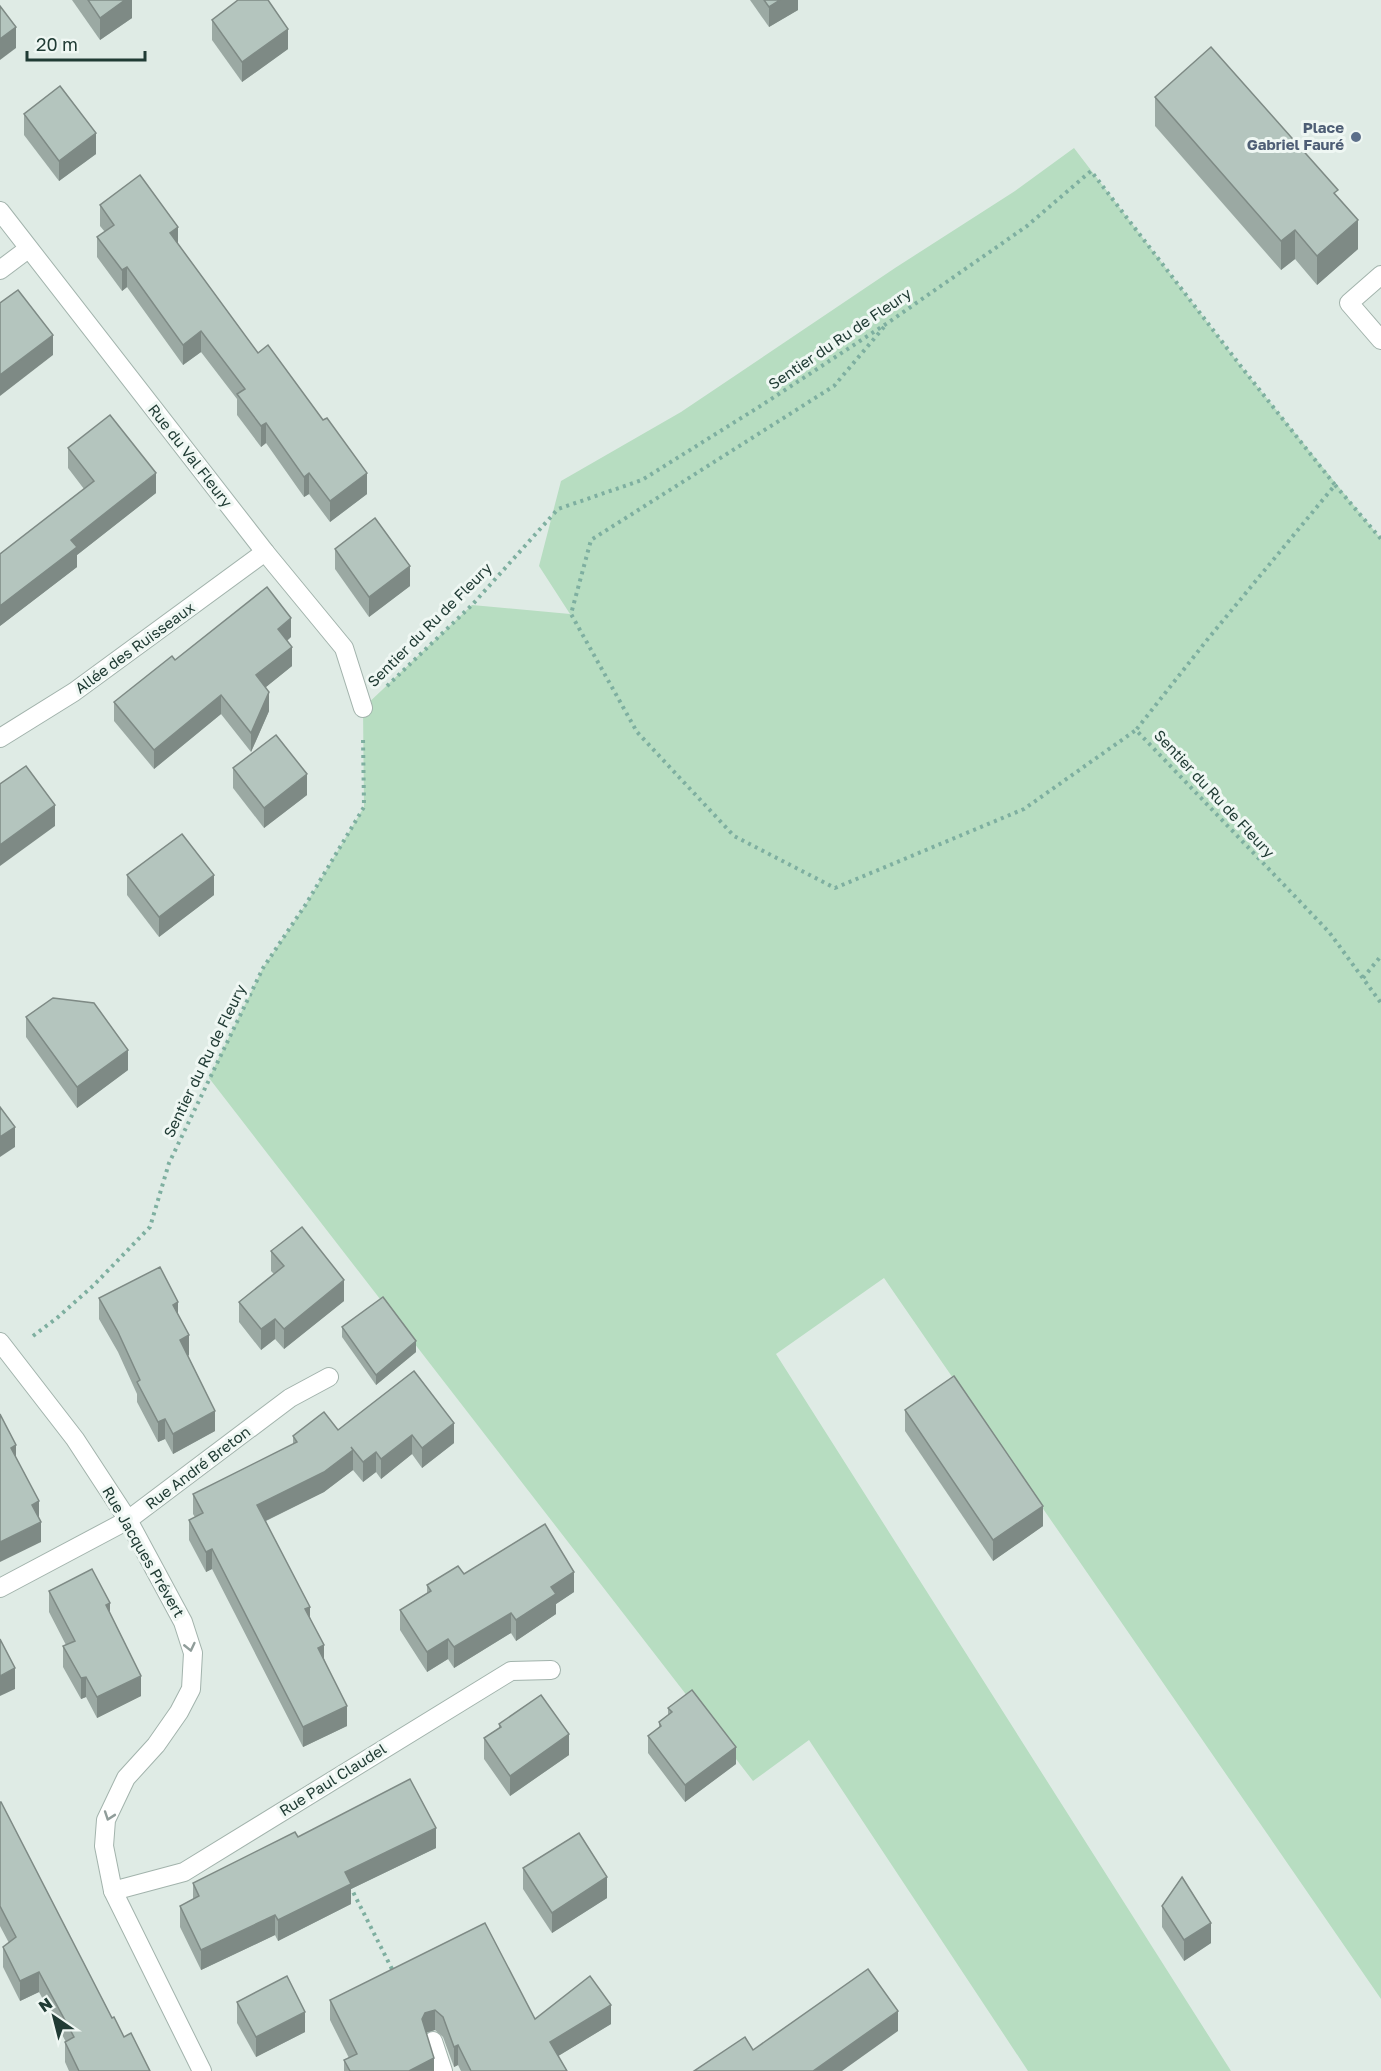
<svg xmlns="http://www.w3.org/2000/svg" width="1381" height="2071" viewBox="0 0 1381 2071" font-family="'Golos Text',sans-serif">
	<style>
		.green { fill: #b7ddc1 }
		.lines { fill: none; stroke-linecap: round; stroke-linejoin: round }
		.minor-casing { stroke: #a2b3ac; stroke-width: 20 }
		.path { stroke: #7eafa0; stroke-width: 4; stroke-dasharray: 3 4.5; stroke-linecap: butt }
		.minor { stroke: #fff; stroke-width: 18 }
		.wall { fill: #9ba9a3 }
		.shaded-wall { fill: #7e8a85 }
		.building { fill: #b4c5be; stroke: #7e8a85; stroke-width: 1.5 }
		.oneway { stroke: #909d9a }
		.service-dot { fill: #5c6f8a; stroke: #eff7f3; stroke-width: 2 }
		.labels { text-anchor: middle; stroke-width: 6; stroke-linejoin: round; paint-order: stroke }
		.service-label { font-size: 15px; font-weight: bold; fill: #4e5e75; stroke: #eff7f3; text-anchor: end }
		.street-label { font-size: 15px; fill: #203b34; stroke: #eff7f3 }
	</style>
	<rect width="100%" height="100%" fill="#dfebe5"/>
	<path class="green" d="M1074,148L1243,369L1381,539V1999L884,1278L776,1354L1231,2071H1028L809,1740L753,1781L209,1078L263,968L306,904L364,807L363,708L472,605L570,614L539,566L561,481L681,412L895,268L1015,191Z"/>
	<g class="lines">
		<g class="minor-casing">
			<g id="minor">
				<path d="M0,211L265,552L344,648L363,708"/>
				<path d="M0,270L28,249"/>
				<path d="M1381,275L1349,303L1381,340"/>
				<path d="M0,738L74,692L265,552"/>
				<path d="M0,1342L75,1439L128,1520L183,1622L193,1653L191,1689L179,1712L156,1745L126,1778L106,1820L104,1846L113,1891L202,2071"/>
				<path d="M0,1588L128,1520L290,1398L329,1377"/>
				<path d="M113,1891L184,1872L511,1671L551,1670"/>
				<path d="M433,2041L443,2071"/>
			</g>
		</g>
		<g class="path">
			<path d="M884,327L834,386L591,540L571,614L637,732L734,836L835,888L1024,809L1136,730"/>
			<path d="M1335,485L1381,539"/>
			<path d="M387,686L472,605L558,509L642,480L762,405L889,322L1027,226L1091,171L1243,369L1335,485L1207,640L1136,730L1329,932L1381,1003"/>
			<path d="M1363,978L1381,956"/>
			<path d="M33,1336L57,1318L93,1286L150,1227L169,1163L263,968L306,904L364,807L363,737"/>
			<path d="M350,1886L394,1973"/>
		</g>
		<use href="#minor" class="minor"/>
	</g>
	<g class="wall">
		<path d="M72,0H132V18L100,40Z"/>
		<path d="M750,0H798V10L769,27Z"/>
		<path d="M212,20L288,49L242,82L212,40Z"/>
		<path d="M1155,97L1338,198L1358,249L1317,285L1295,259L1281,270L1155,126Z"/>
		<path d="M24,114L96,154L59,181L24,135Z"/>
		<path d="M100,205L178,244L258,353L367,494L330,522L309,494L304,497L266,443L261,447L237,415V399L201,352L183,365L127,287L122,291L97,257V237L105,232L100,226Z"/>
		<path d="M68,448L156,493L77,555V567L0,626L84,489L68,468Z"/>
		<path d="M335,549L410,586L369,617L335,569Z"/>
		<path d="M291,637L287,641L292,666L266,687L269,711L251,752L221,714L154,769L114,721V702L175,660Z"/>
		<path d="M233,768L307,795L264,828L233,788Z"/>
		<path d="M127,875L214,895L159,937L127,895Z"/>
		<path d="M26,1017L128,1070L77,1108L26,1037Z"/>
		<path d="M271,1251L344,1301L284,1349L275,1339L261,1350L239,1322V1302L274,1274L271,1271Z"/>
		<path d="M99,1298L178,1314L189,1355L188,1356L215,1431L173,1454L165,1439L158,1442L137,1402V1394L118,1352L99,1319Z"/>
		<path d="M342,1327L416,1352L376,1385L342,1337Z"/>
		<path d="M414,1371L454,1443L422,1468L412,1454L381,1479L376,1472L363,1482L353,1470L324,1492L266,1521L310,1617L347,1726L303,1747L212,1569L206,1572L189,1540V1520L195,1517L193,1514V1494L293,1444V1436L338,1430Z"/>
		<path d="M905,1410L1043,1526L993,1561L905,1431Z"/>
		<path d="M464,1574L574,1592L556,1604V1614L516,1641L511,1633L454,1668L448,1659L427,1672L400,1630V1610L427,1593V1585Z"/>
		<path d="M49,1591L110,1615L141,1696L97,1718L86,1697L81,1699L63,1667V1646L66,1645L49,1612Z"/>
		<path d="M668,1708L736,1764L685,1802L648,1753V1736L659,1727V1722L668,1715Z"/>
		<path d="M499,1724L569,1755L510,1796L484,1759V1738L499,1728Z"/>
		<path d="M0,1802L112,2018L124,2037L150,2071H69L65,2062V2042H66L39,1992L20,2001L3,1967V1947L9,1943L0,1926Z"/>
		<path d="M298,1837L436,1848L351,1889V1904L278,1941L275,1935L201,1970L180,1927V1906L193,1899V1883Z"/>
		<path d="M523,1868L607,1898L552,1933L523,1889Z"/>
		<path d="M1162,1906L1211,1943L1184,1961L1162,1927Z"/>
		<path d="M330,2000L535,2019L611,2024L558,2056L567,2071H461L458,2065L454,2067L443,2037L435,2030L426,2033L434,2071H344V2060L349,2058L330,2020Z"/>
		<path d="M237,2002L305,2032L256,2057L237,2023Z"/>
	</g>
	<g class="shaded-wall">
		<path d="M125,0H132V18L100,40V18Z"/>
		<path d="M780,0H798V10L769,27V7Z"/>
		<path d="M16,27V48L0,60V39Z"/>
		<path d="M288,29V49L242,82V62Z"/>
		<path d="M96,133V154L59,181V161Z"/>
		<path d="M1358,220V249L1317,285V256Z"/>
		<path d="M178,227V247L170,233Z"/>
		<path d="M1295,230V259L1281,270V241Z"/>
		<path d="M127,267V287L122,291V270Z"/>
		<path d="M201,331V352L183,365V345Z"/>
		<path d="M53,335V355L0,396V375Z"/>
		<path d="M266,423V443L261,447V426Z"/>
		<path d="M156,473V493L77,555V567L0,626V606L71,540Z"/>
		<path d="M309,473V494L304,497V477Z"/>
		<path d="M367,473V494L330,522V501Z"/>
		<path d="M410,566V586L369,617V597Z"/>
		<path d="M291,618V637L278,648V629Z"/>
		<path d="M292,647V666L256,695V675Z"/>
		<path d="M269,692V711L251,752V733Z"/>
		<path d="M221,695V714L154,769V750Z"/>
		<path d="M307,774V795L264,828V808Z"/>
		<path d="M55,805V826L0,866V845Z"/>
		<path d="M214,875V895L159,937V917Z"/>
		<path d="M128,1050V1070L77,1108V1087Z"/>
		<path d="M15,1127V1147L0,1157V1137Z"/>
		<path d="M344,1280V1301L284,1349V1329Z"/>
		<path d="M178,1302V1322L173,1305Z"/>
		<path d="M275,1319V1339L261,1350V1329Z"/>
		<path d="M189,1335V1355L180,1360V1340Z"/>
		<path d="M416,1341V1352L376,1385V1375Z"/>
		<path d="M215,1411V1431L173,1454V1434Z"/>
		<path d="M165,1419V1439L158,1442V1422Z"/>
		<path d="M454,1423V1443L422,1468V1448Z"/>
		<path d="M412,1435V1454L381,1479V1459Z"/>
		<path d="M16,1445V1465L11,1448Z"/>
		<path d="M353,1450V1470L324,1492L257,1525V1505Z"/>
		<path d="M376,1452V1472L363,1482V1462Z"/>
		<path d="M39,1501V1521L32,1505Z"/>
		<path d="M1043,1506V1526L993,1561V1540Z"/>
		<path d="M41,1522V1542L0,1562V1542Z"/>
		<path d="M212,1549V1569L206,1572V1552Z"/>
		<path d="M574,1572V1592L556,1604V1614L516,1641V1620L551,1587Z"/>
		<path d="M110,1603V1623L106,1605Z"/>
		<path d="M310,1607V1627L305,1609Z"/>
		<path d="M511,1613V1633L454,1668V1647Z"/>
		<path d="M448,1639V1659L427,1672V1652Z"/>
		<path d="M324,1645V1665L318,1648Z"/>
		<path d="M15,1668V1689L0,1696V1676Z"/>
		<path d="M141,1676V1696L97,1718V1697Z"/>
		<path d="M86,1677V1697L81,1699V1678Z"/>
		<path d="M347,1706V1726L303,1747V1727Z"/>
		<path d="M569,1734V1755L510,1796V1776Z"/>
		<path d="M736,1747V1764L685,1802V1785Z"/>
		<path d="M436,1828V1848L351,1889V1904L278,1941V1920L345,1872Z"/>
		<path d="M607,1877V1898L552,1933V1913Z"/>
		<path d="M275,1915V1935L201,1970V1950Z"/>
		<path d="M1211,1923V1943L1184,1961V1940Z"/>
		<path d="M39,1972V1992L20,2001V1981Z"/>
		<path d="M611,2005V2024L550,2061V2042Z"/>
		<path d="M435,2010V2030L425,2033L422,2019L425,2013Z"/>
		<path d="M898,2011V2031L842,2071H813Z"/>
		<path d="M305,2012V2032L256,2057V2037Z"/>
		<path d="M458,2045V2065L454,2067V2047Z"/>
		<path d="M434,2058V2071H409Z"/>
	</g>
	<g class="building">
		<path d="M88,0H125L100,18Z"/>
		<path d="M238,0H268L288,29L242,62L212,20Z"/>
		<path d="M764,0H780L769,7Z"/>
		<path d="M0,6L16,27L0,39Z"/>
		<path d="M1211,47L1338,190L1334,193L1358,220L1317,256L1295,230L1281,241L1155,97Z"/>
		<path d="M60,86L96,133L59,161L24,114Z"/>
		<path d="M140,175L178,227L170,233L258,353L268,345L323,420L327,418L367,473L330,501L309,473L304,477L266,423L261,426L237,394L245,389L201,331L183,345L127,267L122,270L97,237L114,225L100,205Z"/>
		<path d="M18,290L53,335L0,375V303Z"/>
		<path d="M110,415L156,473L71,540L77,547L0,606V554L94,481L68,448Z"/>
		<path d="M375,518L410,566L369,597L335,549Z"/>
		<path d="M267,587L291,618L278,629L292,647L256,675L269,692L251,733L221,695L154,750L114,702L172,656L175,660Z"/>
		<path d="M276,735L307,774L264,808L233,768Z"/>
		<path d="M26,766L55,805L0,845V784Z"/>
		<path d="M182,834L214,875L159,917L127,875Z"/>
		<path d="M53,998L94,1003L128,1050L77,1087L26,1017Z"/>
		<path d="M0,1107L15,1127L0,1137Z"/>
		<path d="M302,1227L344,1280L284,1329L275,1319L261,1329L239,1302L284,1266L271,1251Z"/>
		<path d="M160,1267L178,1302L173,1305L189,1335L180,1340L215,1411L173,1434L165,1419L158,1422L137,1382L140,1380L118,1332L99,1298Z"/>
		<path d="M383,1297L416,1341L376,1375L342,1327Z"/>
		<path d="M414,1371L454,1423L422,1448L412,1435L381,1459L376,1452L363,1462L351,1447L353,1450L324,1472L257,1505L310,1607L305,1609L324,1645L318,1648L347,1706L303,1727L212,1549L206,1552L189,1520L203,1513L193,1494L297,1442L293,1436L324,1412L338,1430Z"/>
		<path d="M954,1376L1043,1506L993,1540L905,1410Z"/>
		<path d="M0,1414L16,1445L11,1448L39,1501L32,1505L41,1522L0,1542Z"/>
		<path d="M545,1524L574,1572L551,1587L556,1594L516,1620L511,1613L454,1647L448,1639L427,1652L400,1610L431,1591L427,1585L458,1566L464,1574Z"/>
		<path d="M92,1569L110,1603L106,1605L141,1676L97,1697L86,1677L81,1678L63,1646L75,1641L49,1591Z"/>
		<path d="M0,1639L15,1668L0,1676Z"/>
		<path d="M692,1690L736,1747L685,1785L648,1736L661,1726L659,1722L672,1712L668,1708Z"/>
		<path d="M541,1695L569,1734L510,1776L484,1738L501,1727L499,1724Z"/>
		<path d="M410,1779L436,1828L345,1872L351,1884L278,1920L275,1915L201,1950L180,1906L199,1896L193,1883L295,1832L298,1837Z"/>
		<path d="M0,1802H1L112,2018L114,2017L124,2037L131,2033L150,2071H79L65,2042L74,2037L39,1972L20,1981L3,1947L16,1937L0,1906Z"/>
		<path d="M579,1833L607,1877L552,1913L523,1868Z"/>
		<path d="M1182,1877L1211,1923L1184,1940L1162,1906Z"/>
		<path d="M485,1923L535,2019L590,1976L611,2005L550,2042L567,2071H471L458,2045L454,2047L443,2017L435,2010L425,2013L422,2019L434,2058L409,2071H350L344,2060L357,2054L330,2000Z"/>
		<path d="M868,1969L898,2011L813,2071H694L745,2037L753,2050Z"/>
		<path d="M287,1976L305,2012L256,2037L237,2002Z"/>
	</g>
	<defs><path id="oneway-chevron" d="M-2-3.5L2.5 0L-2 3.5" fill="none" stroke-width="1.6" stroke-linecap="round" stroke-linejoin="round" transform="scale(1.5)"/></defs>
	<g class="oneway">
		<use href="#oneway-chevron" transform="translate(190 1647) rotate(77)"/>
		<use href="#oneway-chevron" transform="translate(109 1816) rotate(109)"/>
	</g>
	<circle class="service-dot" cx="1356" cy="137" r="6"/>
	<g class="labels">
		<g class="service-label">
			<text x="1344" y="133">Place<tspan x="1344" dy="17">Gabriel Fauré</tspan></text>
		</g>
		<g class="street-label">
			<text transform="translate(840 339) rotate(-34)" y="5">Sentier du Ru de Fleury</text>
			<text transform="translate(190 456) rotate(52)" y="5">Rue du Val Fleury</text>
			<text transform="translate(430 625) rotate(-45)" y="5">Sentier du Ru de Fleury</text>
			<text transform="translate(135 648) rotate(-36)" y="5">Allée des Ruisseaux</text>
			<text transform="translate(1214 794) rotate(47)" y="5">Sentier du Ru de Fleury</text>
			<text transform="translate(205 1061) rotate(-64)" y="5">Sentier du Ru de Fleury</text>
			<text transform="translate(198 1468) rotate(-37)" y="5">Rue André Breton</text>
			<text transform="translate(143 1552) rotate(60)" y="5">Rue Jacques Prévert</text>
			<text transform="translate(333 1780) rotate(-32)" y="5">Rue Paul Claudel</text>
		</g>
	</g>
	<g transform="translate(54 2017) rotate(325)" stroke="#eff7f3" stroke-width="4.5" paint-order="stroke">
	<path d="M0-4.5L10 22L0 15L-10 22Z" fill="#203b34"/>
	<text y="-9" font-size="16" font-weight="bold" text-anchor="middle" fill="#203b34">N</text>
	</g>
	<path d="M27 51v9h118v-9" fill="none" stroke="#203b34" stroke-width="3"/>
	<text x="36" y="51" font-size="18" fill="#203b34" stroke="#eff7f3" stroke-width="4.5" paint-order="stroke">20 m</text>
</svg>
